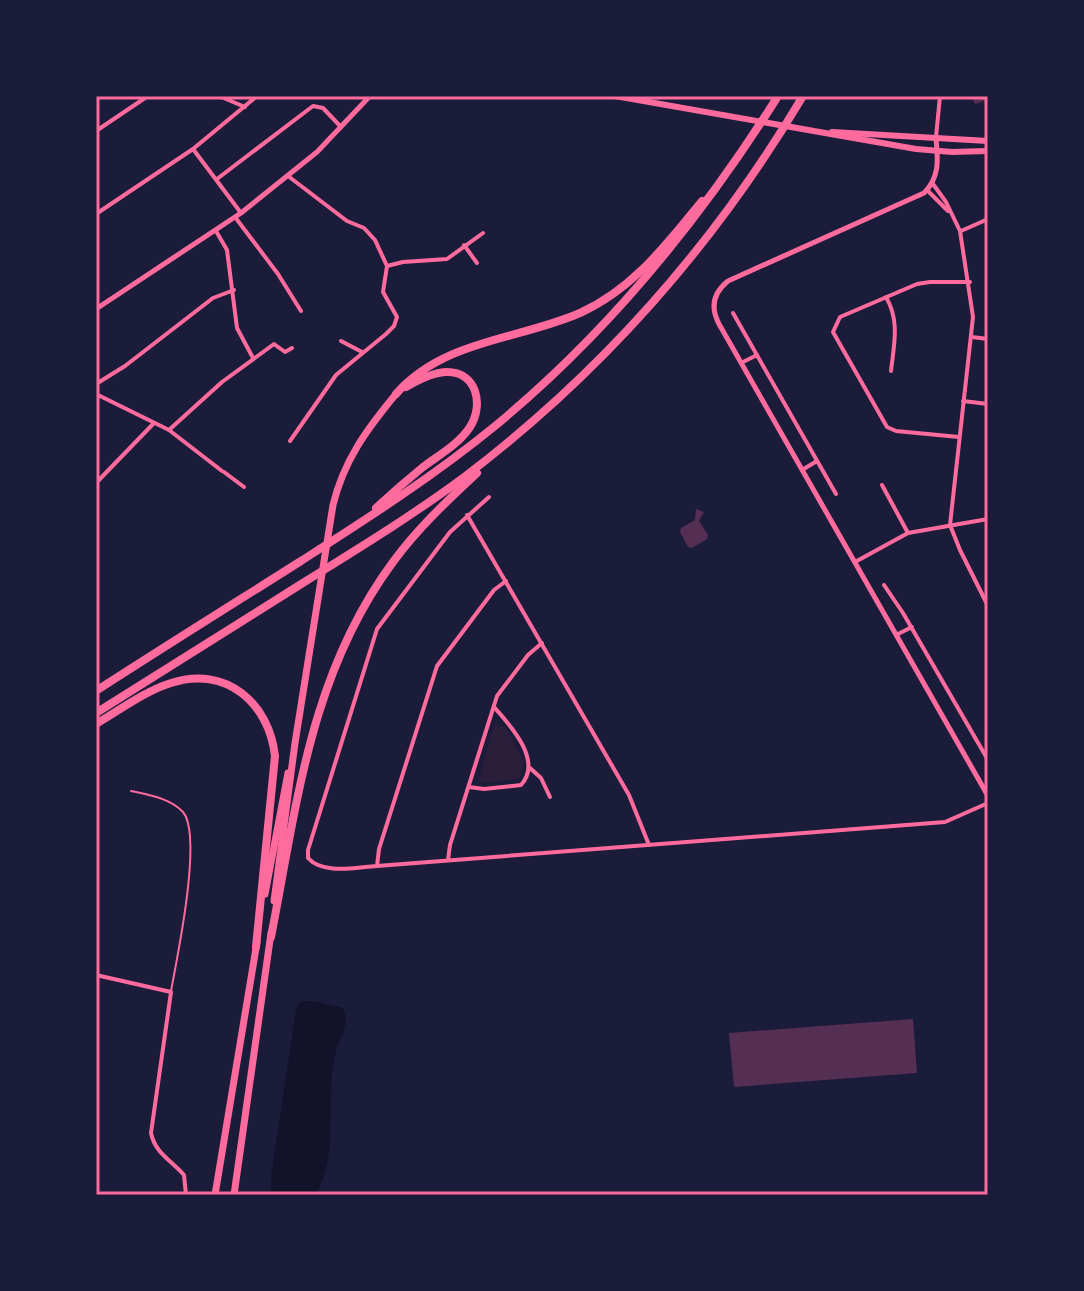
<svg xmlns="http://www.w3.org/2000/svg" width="1084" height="1291" viewBox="0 0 1084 1291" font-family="Jost,sans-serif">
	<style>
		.green { fill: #2a1e3b }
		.water { fill: #12122b }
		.building { fill: #542f53 }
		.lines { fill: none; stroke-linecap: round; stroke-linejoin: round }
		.service { stroke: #ff6b9d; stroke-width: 2 }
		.minor { stroke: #ff6b9d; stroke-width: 4 }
		.tertiary { stroke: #ff6b9d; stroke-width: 5 }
		.secondary { stroke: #ff6b9d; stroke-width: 6 }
		.primary { stroke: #ff6b9d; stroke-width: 7 }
		.motorway { stroke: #ff6b9d; stroke-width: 8 }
		.neatline { fill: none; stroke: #ff6b9d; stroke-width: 3 }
	</style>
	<rect width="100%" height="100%" fill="#1b1b3a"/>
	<path class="green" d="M496,725L505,727L524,761L519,779L484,783L479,779L493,728Z"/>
	<path class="water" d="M312,1001L343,1008C351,1026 339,1037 335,1055C324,1100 341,1154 315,1195H275L271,1191V1176L296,1010L300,1002Z"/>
	<g class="building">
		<path d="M971,96H988V111L984,101L975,104Z"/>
		<path d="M696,509L704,512L699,521L708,535L707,539L692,548L688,547L680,532L681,528L695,520Z"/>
		<path d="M913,1019L917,1073L734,1087L729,1033Z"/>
	</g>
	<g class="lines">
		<path class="service" d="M131,791C149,795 170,798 183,812C203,836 177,958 171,991"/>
		<g class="minor">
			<path d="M219,96L245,107"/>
			<path d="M96,131L148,96"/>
			<path d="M936,137L940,96"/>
			<path d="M193,149L241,213"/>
			<path d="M288,176L347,221L364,228L375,240L387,266L383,292L397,317L394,326L386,334L336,375L290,441"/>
			<path d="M217,179L313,106L323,108L341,127"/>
			<path d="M933,184L946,202L960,231L973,317L950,525L960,550L988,606"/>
			<path d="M927,190L948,211"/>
			<path d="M96,214L193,149L257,96"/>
			<path d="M235,217L278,274L301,311"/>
			<path d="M216,231L227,250L237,328L253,358"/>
			<path d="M961,231L988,219"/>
			<path d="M464,245L477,263"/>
			<path d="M387,266L403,262L447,259L483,233"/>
			<path d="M886,297C900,321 894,344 891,371"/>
			<path d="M733,313L836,494"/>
			<path d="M972,337L988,339"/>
			<path d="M341,341L362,352"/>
			<path d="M741,363L757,355"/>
			<path d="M96,384L125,366L213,298L234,290"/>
			<path d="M96,394L169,430L222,471"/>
			<path d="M963,401L988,404"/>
			<path d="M169,430L222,382L274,344L285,352L292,348"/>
			<path d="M959,437L896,431L887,427L833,332L840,317L917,284L930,282H970"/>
			<path d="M802,470L817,461"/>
			<path d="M224,472L244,487"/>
			<path d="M96,483L154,423"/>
			<path d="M882,485L908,533"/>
			<path d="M489,497L450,532L377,629L308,850V858C323,875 356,867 377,866L945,822L988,803"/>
			<path d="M467,515L629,795L649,845"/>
			<path d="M855,562L908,533L988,519"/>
			<path d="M884,585L903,613L988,760"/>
			<path d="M896,635L912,627"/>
			<path d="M530,768L541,778L550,797"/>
			<path d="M469,787L484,789L521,785C543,761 511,726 494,707"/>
			<path d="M448,860L450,845L497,696L528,655L542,643"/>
			<path d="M377,866L379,849L437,666L494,590L506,581"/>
			<path d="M96,975L171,992L151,1133C155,1153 171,1160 184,1175L186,1195"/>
		</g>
		<g class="tertiary">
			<path d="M936,139C938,159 940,177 924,193L728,281C713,293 710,307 719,324L988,796"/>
			<path d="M96,309L241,213L317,152L370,96"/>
		</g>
		<g class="secondary">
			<path d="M615,96L916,149L952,152L988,151"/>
			<path d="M832,132L988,141"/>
		</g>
		<g class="primary">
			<path d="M265,894L288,773"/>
			<path d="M274,901L295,743L333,505C344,460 367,429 396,394"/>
			<path d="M215,1195L257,942"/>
			<path d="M234,1195L271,933"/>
		</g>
		<g class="motorway">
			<path d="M396,394C443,340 518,340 580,313C633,289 666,245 702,201"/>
			<path d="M376,508C391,494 407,480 423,467C439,455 459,444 470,427C484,405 477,372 447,372C433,372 418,380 406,387"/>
			<path d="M96,691C164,647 233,604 301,561C368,518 434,476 495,426C609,332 700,220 778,96"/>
			<path d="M96,713C166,669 236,625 306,581C359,548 413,515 463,478C600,374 715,244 803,96"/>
			<path d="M96,724C120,710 145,691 171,683C226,665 269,703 275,756L256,947"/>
			<path d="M271,937C297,804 310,674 393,562C417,529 447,501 477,473"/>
		</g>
	</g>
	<rect width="1084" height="1291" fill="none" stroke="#1b1b3a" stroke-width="196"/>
	<rect x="98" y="98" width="888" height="1095" class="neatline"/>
</svg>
